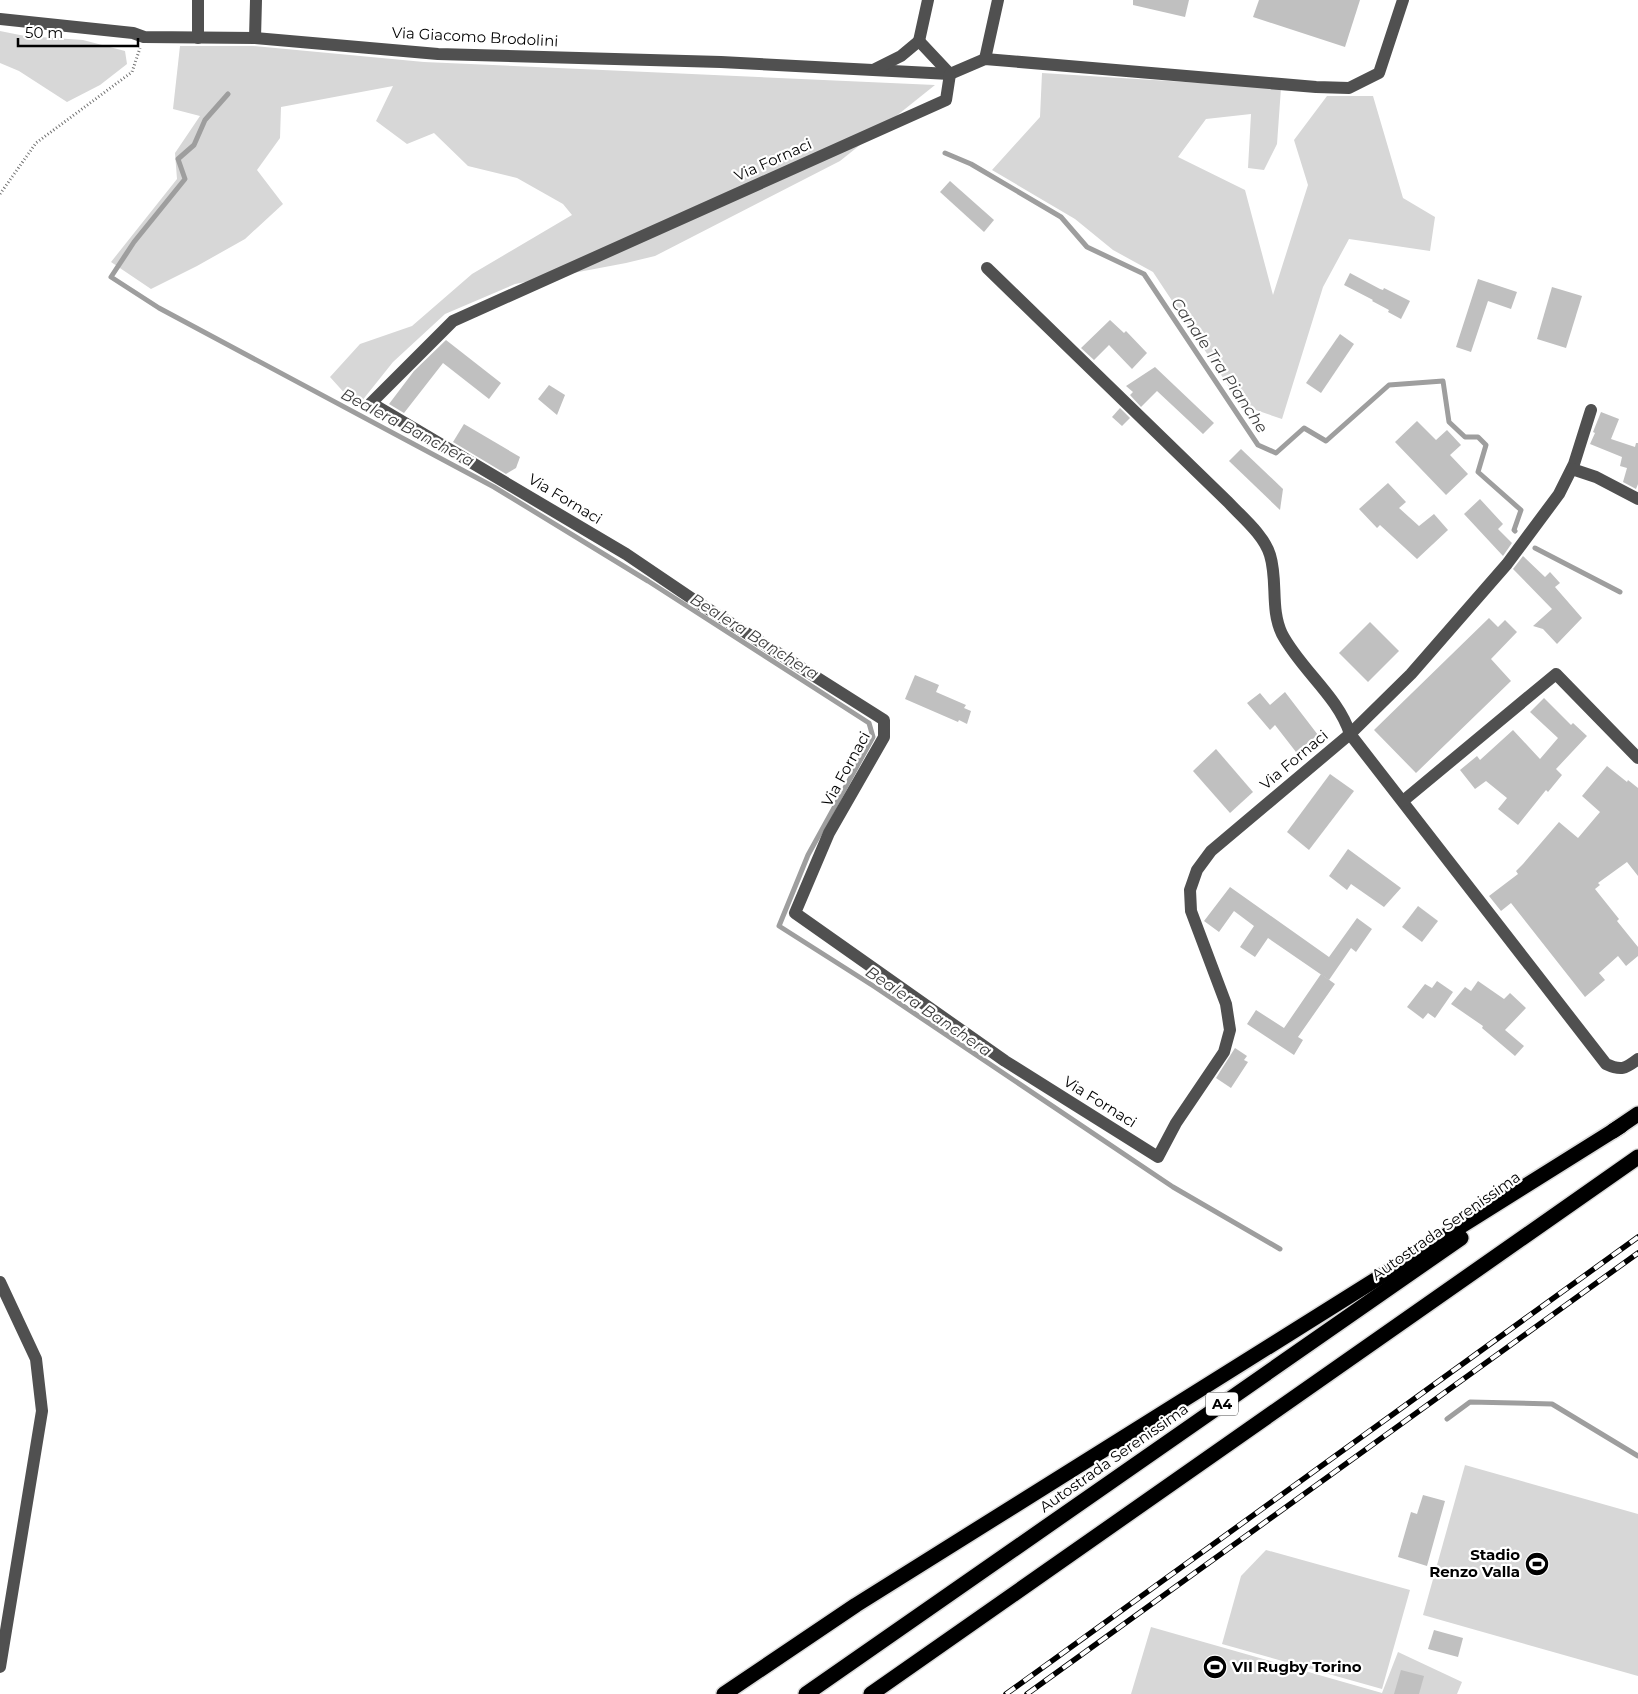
<svg xmlns="http://www.w3.org/2000/svg" width="1638" height="1694" viewBox="0 0 1638 1694" font-family="Montserrat,sans-serif">
	<style>
		.green { fill: #d7d7d7 }
		.lines { fill: none; stroke-linecap: round; stroke-linejoin: round }
		.stream { stroke: #9e9e9e; stroke-width: 5 }
		.building { fill: #c0c0c0 }
		.highway-casing { stroke: #dbdbdb; stroke-width: 18 }
		.path { stroke: #727272; stroke-width: 3; stroke-dasharray: 1 2.5; stroke-linecap: butt }
		.minor { stroke: #505050; stroke-width: 12 }
		.highway { stroke: #000; stroke-width: 15 }
		.rail-casing { stroke: #000; stroke-width: 5.5 }
		.rail { stroke: #fff; stroke-width: 4; stroke-dasharray: 11; stroke-linecap: butt }
		.labels { text-anchor: middle; stroke-width: 4.5; stroke-linejoin: round; paint-order: stroke }
		.shield { fill: #fff; stroke: #4c4c4c; stroke-width: 1 }
		.shield-label { font-size: 14px; font-weight: bold; fill: #000 }
		.street-label { font-size: 15px; fill: #000; stroke: #fff }
		.poi-label { font-size: 15px; font-weight: bold; fill: #000; stroke: #fff; text-anchor: end }
		.water-label { font-size: 16px; font-style: italic; fill: #3f3f3f; stroke: #fff }
	</style>
	<rect width="100%" height="100%" fill="#fff"/>
	<g class="green">
		<path d="M0,31L25,36L83,40L125,51L127,64L100,85L67,102L19,71L0,63Z"/>
		<path d="M180,46H253L424,62L935,85L840,161L655,256L626,263L515,284L445,314L393,362L357,407L330,377L360,344L412,326L472,274L572,215L563,204L517,178L468,166L434,133L407,144L376,121L393,86L281,107L280,138L257,170L283,204L245,239L197,266L151,289L111,262L177,179L175,153L200,116L173,109Z"/>
		<path d="M1042,73L1281,88L1277,144L1264,170L1248,168L1251,114L1206,119L1178,157L1245,190L1273,295L1308,185L1294,140L1327,96H1373L1403,198L1435,217L1430,251L1349,239L1323,287L1282,419L1241,405L1153,272L1113,250L1075,219L992,170L1040,117Z"/>
		<path d="M1465,1465L1638,1514V1676L1423,1615Z"/>
		<path d="M1266,1550L1410,1590L1382,1689L1222,1644L1241,1576Z"/>
		<path d="M1151,1627L1382,1693L1398,1652L1462,1682L1457,1694H1131Z"/>
	</g>
	<g class="lines">
		<g class="stream">
			<path d="M228,94L205,120L194,145L178,159L185,179L134,242L111,277L159,308L494,487L648,581L869,723L873,737L808,855L779,926L875,987L1173,1187L1280,1249"/>
			<path d="M945,153L971,164L1061,217L1087,247L1144,274L1258,445L1276,453L1304,428L1326,441L1389,385L1443,381L1449,422L1465,437H1478L1486,445L1478,472L1521,510L1514,530L1515,531"/>
			<path d="M1535,548L1620,592"/>
			<path d="M1447,1419L1470,1402L1552,1404L1638,1456"/>
		</g>
	</g>
	<g class="building">
		<path d="M1133,0H1189L1185,17L1133,5Z"/>
		<path d="M1259,0H1360L1345,47L1253,17Z"/>
		<path d="M950,181L994,220L984,232L940,192Z"/>
		<path d="M1350,273L1380,289L1383,290L1384,288L1410,301L1401,319L1388,312L1389,310L1372,301L1373,300L1344,285Z"/>
		<path d="M1478,279L1517,292L1511,309L1488,301L1471,352L1456,347Z"/>
		<path d="M1552,287L1582,296L1566,348L1537,339Z"/>
		<path d="M1110,320L1124,333L1126,331L1147,353L1132,369L1109,345L1094,360L1081,348Z"/>
		<path d="M1340,334L1354,344L1321,393L1306,383Z"/>
		<path d="M446,340L501,383L489,399L443,363L404,413L389,404L414,371Z"/>
		<path d="M1155,367L1214,423L1203,434L1157,391L1141,407L1130,395L1133,392L1126,386Z"/>
		<path d="M549,385L565,395L557,415L538,399Z"/>
		<path d="M1120,408L1130,418L1122,426L1112,417Z"/>
		<path d="M1601,412L1619,419L1611,439L1635,447L1636,443H1638V484L1636,489L1623,482L1627,468L1620,466L1622,457L1590,444L1595,433L1593,432Z"/>
		<path d="M1417,421L1436,440L1447,430L1461,445L1450,455L1468,474L1446,495L1395,442Z"/>
		<path d="M464,424L520,457L516,468L506,474L453,442Z"/>
		<path d="M1241,449L1283,489L1280,510L1229,461Z"/>
		<path d="M1388,483L1406,502L1399,508L1419,526L1434,514L1448,530L1417,559L1380,525L1377,528L1359,509Z"/>
		<path d="M1480,499L1503,524L1498,529L1512,543L1503,556L1464,514Z"/>
		<path d="M1523,556L1545,577L1550,572L1560,583L1555,587L1582,618L1557,644L1543,629L1533,626L1552,609L1513,569Z"/>
		<path d="M1489,618L1498,627L1505,620L1517,632L1491,659L1511,681L1416,773L1374,730Z"/>
		<path d="M1370,622L1399,651L1368,682L1339,653Z"/>
		<path d="M915,675L939,685L936,692L966,705L964,708L971,711L967,724L959,720L958,722L905,699Z"/>
		<path d="M1285,692L1318,735L1296,752L1275,725L1270,730L1247,703L1260,693L1270,705Z"/>
		<path d="M1544,698L1571,725L1573,723L1587,736L1556,769L1562,775L1548,792L1546,790L1518,825L1498,809L1507,798L1486,781L1475,789L1460,770L1477,756L1480,760L1513,730L1540,759L1558,738L1530,712Z"/>
		<path d="M1216,749L1253,792L1230,813L1193,771Z"/>
		<path d="M1607,766L1627,782L1628,780L1638,788V876L1627,862L1598,883L1600,885L1595,889L1619,919L1617,921L1638,947V956L1626,966L1618,956L1599,973L1605,980L1585,997L1511,903L1501,911L1489,896L1518,874L1516,871L1523,864L1559,822L1578,838L1600,812L1582,796Z"/>
		<path d="M1330,774L1354,791L1309,850L1287,832Z"/>
		<path d="M1348,849L1401,888L1384,907L1351,884L1347,890L1329,876Z"/>
		<path d="M1230,887L1329,957L1357,918L1372,929L1356,952L1351,948L1329,980L1268,938L1255,957L1240,947L1254,926L1234,911L1219,932L1204,921Z"/>
		<path d="M1418,906L1438,921L1422,942L1402,927Z"/>
		<path d="M1321,974L1335,984L1298,1037L1303,1040L1294,1055L1247,1024L1256,1010L1284,1028Z"/>
		<path d="M1437,981L1453,992L1435,1018L1428,1013L1423,1019L1407,1007L1425,984L1432,988Z"/>
		<path d="M1478,981L1504,999L1510,993L1526,1008L1505,1030L1524,1046L1515,1056L1482,1028L1483,1026L1451,1004L1465,987L1471,991Z"/>
		<path d="M1235,1048L1247,1056L1244,1060L1248,1062L1231,1088L1216,1078Z"/>
		<path d="M1423,1495L1445,1501L1427,1566L1398,1557L1411,1512L1417,1514Z"/>
		<path d="M1434,1630L1463,1638L1458,1657L1428,1649Z"/>
		<path d="M1401,1670L1424,1676L1419,1694H1394Z"/>
	</g>
	<g class="lines">
		<g class="highway-casing">
			<g id="highway">
				<path d="M1613,1131L1638,1114"/>
				<path d="M724,1694L856,1605L1621,1126"/>
				<path d="M806,1694L1461,1238"/>
				<path d="M871,1694L1638,1157"/>
			</g>
		</g>
		<path class="path" d="M0,194L36,143L132,72L140,48"/>
		<g class="minor">
			<path d="M0,19L133,33L144,37L255,38L438,54L721,62L950,74L985,59L1316,87L1349,88L1379,73L1403,0"/>
			<path d="M198,38V0"/>
			<path d="M255,38L256,0"/>
			<path d="M919,41L950,74"/>
			<path d="M919,41L928,0"/>
			<path d="M985,59L998,0"/>
			<path d="M875,69L901,56L919,41"/>
			<path d="M950,74L946,100L453,321L371,403L626,554L694,600L884,720V737L829,833L795,913L1005,1061L1158,1157L1176,1123L1224,1052L1230,1030L1226,1004L1191,911L1190,890L1197,870L1211,851L1350,734L1411,674L1507,564L1559,494L1574,464L1591,410"/>
			<path d="M987,268L1228,502C1242,517 1264,535 1270,555C1278,581 1270,609 1282,634C1301,670 1338,696 1350,734L1606,1064C1621,1071 1625,1069 1638,1059"/>
			<path d="M1572,469L1596,477L1638,499"/>
			<path d="M1403,801L1556,674L1638,758"/>
			<path d="M0,1282L36,1359L42,1411L0,1667"/>
		</g>
		<use href="#highway" class="highway"/>
		<g class="rail-casing">
			<g id="rail">
				<path d="M1006,1694L1638,1237"/>
				<path d="M1027,1694L1638,1253"/>
			</g>
		</g>
		<use href="#rail" class="rail"/>
	</g>
	<defs>
		<g id="stadium-disc" transform="scale(1.25)"><circle r="9.5" fill="#000" stroke="#fff"/><path d="M0-5a6.5 5 0 1 0 0 10a6.5 5 0 1 0 0-10ZM-3.5-1.8h7v3.6h-7Z" fill="#fff"/></g>
	</defs>
	<g fill-rule="evenodd">
		<use href="#stadium-disc" x="1537" y="1564"/>
		<use href="#stadium-disc" x="1215" y="1667"/>
	</g>
	<g class="labels">
		<rect class="shield" x="1206" y="1392.5" width="32" height="23" rx="4"/>
		<g class="shield-label">
			<text x="1222" y="1409">A4</text>
		</g>
		<g class="street-label">
			<text transform="translate(475 37) rotate(3)" y="5">Via Giacomo Brodolini</text>
			<text transform="translate(773 160) rotate(-24)" y="5">Via Fornaci</text>
			<text transform="translate(565 499) rotate(31)" y="5">Via Fornaci</text>
			<text transform="translate(1294 760) rotate(-40)" y="5">Via Fornaci</text>
			<text transform="translate(846 769) rotate(-61)" y="5">Via Fornaci</text>
			<text transform="translate(1100 1102) rotate(32)" y="5">Via Fornaci</text>
			<text transform="translate(1446 1226) rotate(-35)" y="5">Autostrada Serenissima</text>
			<text transform="translate(1114 1458) rotate(-35)" y="5">Autostrada Serenissima</text>
		</g>
		<g class="poi-label">
			<text x="1520" y="1560">Stadio<tspan x="1520" dy="17">Renzo Valla</tspan></text>
			<text x="1232" y="1672" text-anchor="start">VII Rugby Torino</text>
		</g>
		<g class="water-label">
			<text transform="translate(1220 365) rotate(56)" y="6">Canale Tra Pianche</text>
			<text transform="translate(408 427) rotate(28)" y="6">Bealera Banchera</text>
			<text transform="translate(755 636) rotate(32)" y="6">Bealera Banchera</text>
			<text transform="translate(929 1011) rotate(34)" y="6">Bealera Banchera</text>
		</g>
	</g>
	<path d="M18 38v8h120v-8" fill="none" stroke="#000000" stroke-width="2.5"/>
	<text x="25" y="38" font-size="15" fill="#000000" stroke="#ffffff" stroke-width="4" paint-order="stroke">50 m</text>
</svg>
